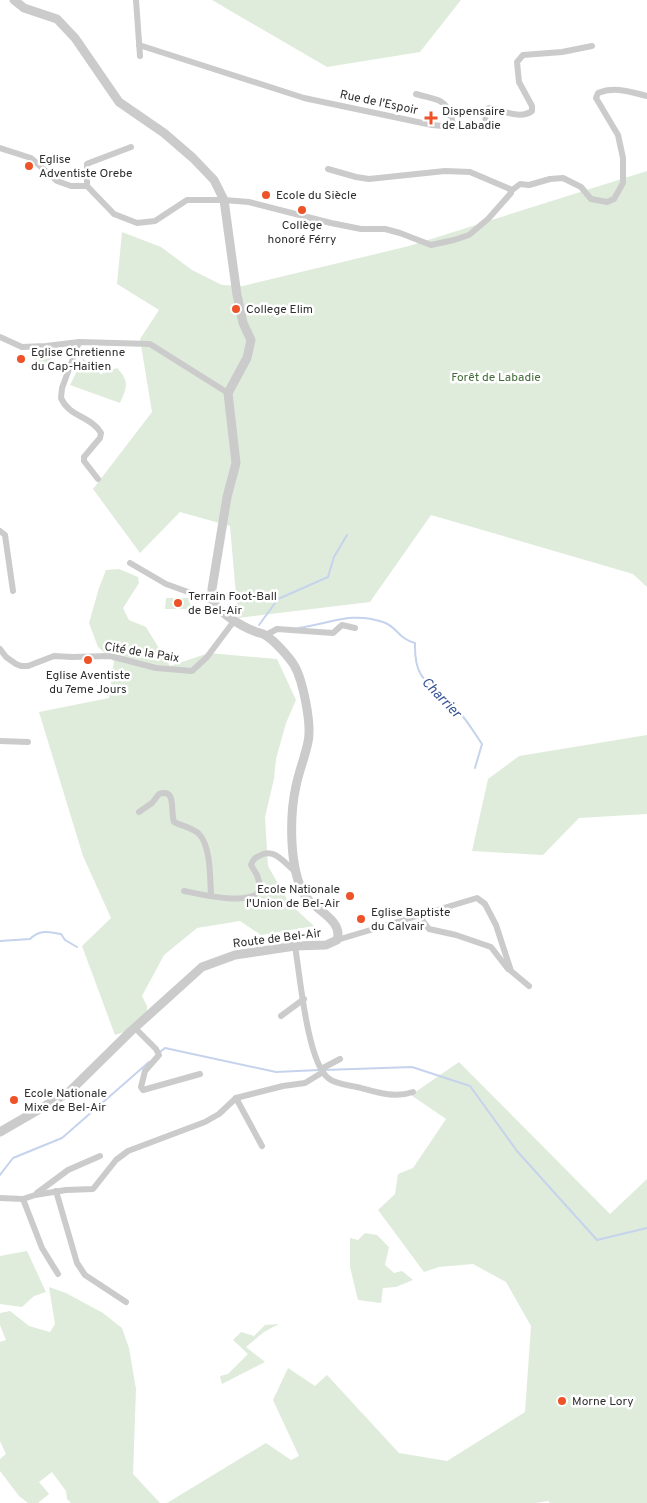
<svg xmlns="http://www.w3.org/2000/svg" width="647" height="1503" viewBox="0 0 647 1503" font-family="Overpass,sans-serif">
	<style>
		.green { fill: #dfecdb }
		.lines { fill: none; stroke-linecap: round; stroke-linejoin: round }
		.stream { stroke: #c6d3ed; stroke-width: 2 }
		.minor { stroke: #cbcbcb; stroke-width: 6 }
		.tertiary { stroke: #cbcbcb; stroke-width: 9 }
		.poi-dot { fill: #ed5228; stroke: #fff; stroke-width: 2 }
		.labels { text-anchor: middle; stroke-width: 5; stroke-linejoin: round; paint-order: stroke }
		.street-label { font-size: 12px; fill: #2e2e2e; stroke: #fff }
		.poi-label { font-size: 12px; fill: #2e2e2e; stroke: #fff; text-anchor: start }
		.park-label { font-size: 12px; fill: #436c39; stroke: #fff }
		.water-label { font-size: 14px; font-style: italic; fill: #385694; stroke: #fff }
	</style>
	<rect width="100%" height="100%" fill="#fff"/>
	<g class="green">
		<path d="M212,0H461L420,52L327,67Z"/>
		<path d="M647,171V587L633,574L431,515L370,602L238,618L230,526L180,512L140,553L93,489L152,412L140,339L159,310L117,284L122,232L161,247L192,270L222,285L243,286L409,246Z"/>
		<path d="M38,351L52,357L47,369L33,363Z"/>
		<path d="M83,359L101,374L117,368C130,382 127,387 120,403L70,385Z"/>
		<path d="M119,569L138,577L139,583L123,608L129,620L146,627L170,666L209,653L277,659L296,700L286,723L276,759L274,779L265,817L268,866L289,903L314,926L261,935L240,921L197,928L164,955L142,996L147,1006V1017L140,1027L115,1035L82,946L111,918L83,856L39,712L109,698L114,661L98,647L89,623L99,588L106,570Z"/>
		<path d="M166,598H190V609H165Z"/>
		<path d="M647,735V814L579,818L543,855L472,851L488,779L519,756Z"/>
		<path d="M459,1062L610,1214L647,1179V1503H550L548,1501L536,1503H167L266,1443L291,1460L299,1456L273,1400L288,1368L315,1386L327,1375L399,1453L447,1461L525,1412L531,1326L506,1282L473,1264L439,1267L424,1272L378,1210L395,1194L398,1174L413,1168L446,1119L411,1095Z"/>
		<path d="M365,1233L377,1235L389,1247L385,1265L394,1273L402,1271L413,1280L396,1287L383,1288L381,1303L358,1300L350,1267V1238L358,1240Z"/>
		<path d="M27,1251L46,1292L34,1296L22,1307L0,1304V1256Z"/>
		<path d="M49,1287L66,1293L103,1313L122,1328L129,1348L136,1389L133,1474L160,1503H71L67,1499L66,1491L52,1472L39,1482L49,1494L38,1503H28L19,1496L0,1471V1459L6,1454L0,1441V1342L6,1340L0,1325V1313L10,1311L29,1326L50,1332L55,1324Z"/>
		<path d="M279,1324L264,1332L246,1347L265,1362L222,1384L220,1376L228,1374L248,1354L233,1340L241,1332L254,1336L265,1325Z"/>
	</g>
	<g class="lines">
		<g class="stream">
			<path d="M259,625L278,599L328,577L334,557L347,535"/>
			<path d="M298,628C330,624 350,611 383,622C398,627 397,638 415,643C414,685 432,682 456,708C466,719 474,732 482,744L475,768"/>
			<path d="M0,941L30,939C40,929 48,932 61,934L65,940L77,947"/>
			<path d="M160,1052L165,1048L276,1072L319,1070"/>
			<path d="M324,1070L412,1067L470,1086L517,1151L597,1240L647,1228"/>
			<path d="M0,1175L13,1158L62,1138L149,1062"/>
		</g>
		<g class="minor">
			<path d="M136,0L140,56"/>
			<path d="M139,45L304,98L432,125L466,128L484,127L486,124L485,112L489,108C502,110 520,120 532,111V106L519,82L517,62L523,55L562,52L592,46"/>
			<path d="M416,94C443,102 446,97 454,127"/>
			<path d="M0,148L31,158L57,181L71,186H87L114,214L137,223L155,221L187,200H224L249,202L331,223L361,229H385L400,233L431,245L454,240L469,235L488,219L511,193L510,189L470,172L445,171L369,179L356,177L328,169"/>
			<path d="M87,186V164L89,163L131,147"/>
			<path d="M511,191L520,184L529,185L550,179L563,178L581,187L591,199L607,202L614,199L623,183V158L618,135L596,98L598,93C615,86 630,92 647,96"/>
			<path d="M0,337L22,347L46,346L79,342L150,344L228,393"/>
			<path d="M79,342L62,388L61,398C69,417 91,416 101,433L100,438L84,457V461L98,479"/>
			<path d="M0,531L5,535L13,591"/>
			<path d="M130,563L166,584L213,601"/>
			<path d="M266,635L277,629L333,633L342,625L355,628"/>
			<path d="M0,649L6,657L16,664L21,666H28L54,656L72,657L110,656L156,668L192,671L207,657L234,621"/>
			<path d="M0,741L28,742"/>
			<path d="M139,812L152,803L159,794C177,788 170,811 174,822C182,826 193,828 199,834C211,846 210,879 211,896"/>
			<path d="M184,891C200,894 254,908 261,888L257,875L251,865C253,860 254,858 259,856C274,847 283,862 295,871"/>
			<path d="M419,916L429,929L456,935L491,947L508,969"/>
			<path d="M337,940L477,898L485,904L496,925L511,971L529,986"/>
			<path d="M295,946C300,975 307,1061 328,1078C336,1085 351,1085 361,1088C379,1093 396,1098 413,1092"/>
			<path d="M281,1016L304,999"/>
			<path d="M134,1027L156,1049L159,1055L145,1071L141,1087L143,1090L200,1074"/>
			<path d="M321,1069L340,1059"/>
			<path d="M236,1098L262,1146"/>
			<path d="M56,1191L77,1263L85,1275L126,1302"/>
			<path d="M37,1193L68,1170L100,1156"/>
			<path d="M0,1198L23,1199L35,1195L66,1190L93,1189L116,1160L128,1151L205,1122L219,1114L236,1098L283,1086L305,1083L323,1072"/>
			<path d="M23,1199L42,1248L58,1274"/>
		</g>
		<path class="tertiary" d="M0,1132L69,1092L130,1032L202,967L235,955L295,946L326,945L337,940C344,919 312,909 304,894C295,878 293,860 292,843C291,824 292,804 296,786C299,771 305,757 308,742C312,725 303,680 294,665C289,657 274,640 265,635C262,633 258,633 254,631C243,627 217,612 213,600C212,597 212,592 212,589L227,497L236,463L228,393L247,358L251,340L243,323L237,295L224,200L214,180L193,158L164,133L119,102L75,38L57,19L24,8L14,0"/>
	</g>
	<g class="poi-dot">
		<path d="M428.5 110.5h5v5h5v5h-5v5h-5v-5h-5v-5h5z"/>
		<circle cx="29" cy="166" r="5"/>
		<circle cx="266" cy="195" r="5"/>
		<circle cx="302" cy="210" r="5"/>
		<circle cx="236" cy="309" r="5"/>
		<circle cx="21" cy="359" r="5"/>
		<circle cx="178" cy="603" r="5"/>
		<circle cx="88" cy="660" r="5"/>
		<circle cx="350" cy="896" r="5"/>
		<circle cx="361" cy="919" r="5"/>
		<circle cx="14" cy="1100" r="5"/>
		<circle cx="562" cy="1401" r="5"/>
	</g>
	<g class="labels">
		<g class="street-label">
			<text transform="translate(379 102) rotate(12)" y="4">Rue de l'Espoir</text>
			<text transform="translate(142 652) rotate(9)" y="4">Cité de la Paix</text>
			<text transform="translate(277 938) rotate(-7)" y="4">Route de Bel-Air</text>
		</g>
		<g class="poi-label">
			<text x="442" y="115">Dispensaire<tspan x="442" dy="14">de Labadie</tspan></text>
			<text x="39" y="163">Eglise<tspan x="39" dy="14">Adventiste Orebe</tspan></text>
			<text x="276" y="199">Ecole du Siècle</text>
			<text x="302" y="229" text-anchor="middle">Collège<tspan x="302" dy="14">honoré Férry</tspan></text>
			<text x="246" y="313">College Elim</text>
			<text x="31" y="356">Eglise Chretienne<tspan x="31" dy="14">du Cap-Haitien</tspan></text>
			<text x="188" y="600">Terrain Foot-Ball<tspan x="188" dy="14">de Bel-Air</tspan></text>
			<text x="88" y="679" text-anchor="middle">Eglise Aventiste<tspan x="88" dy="14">du 7eme Jours</tspan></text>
			<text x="340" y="893" text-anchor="end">Ecole Nationale<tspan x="340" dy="14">l'Union de Bel-Air</tspan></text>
			<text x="371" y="916">Eglise Baptiste<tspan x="371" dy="14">du Calvair</tspan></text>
			<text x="24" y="1097">Ecole Nationale<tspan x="24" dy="14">Mixe de Bel-Air</tspan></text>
			<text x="572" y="1405">Morne Lory</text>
		</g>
		<g class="park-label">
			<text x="496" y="381">Forêt de Labadie</text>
		</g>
		<g class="water-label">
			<text transform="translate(442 697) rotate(46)" y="5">Charrier</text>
		</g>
	</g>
</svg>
